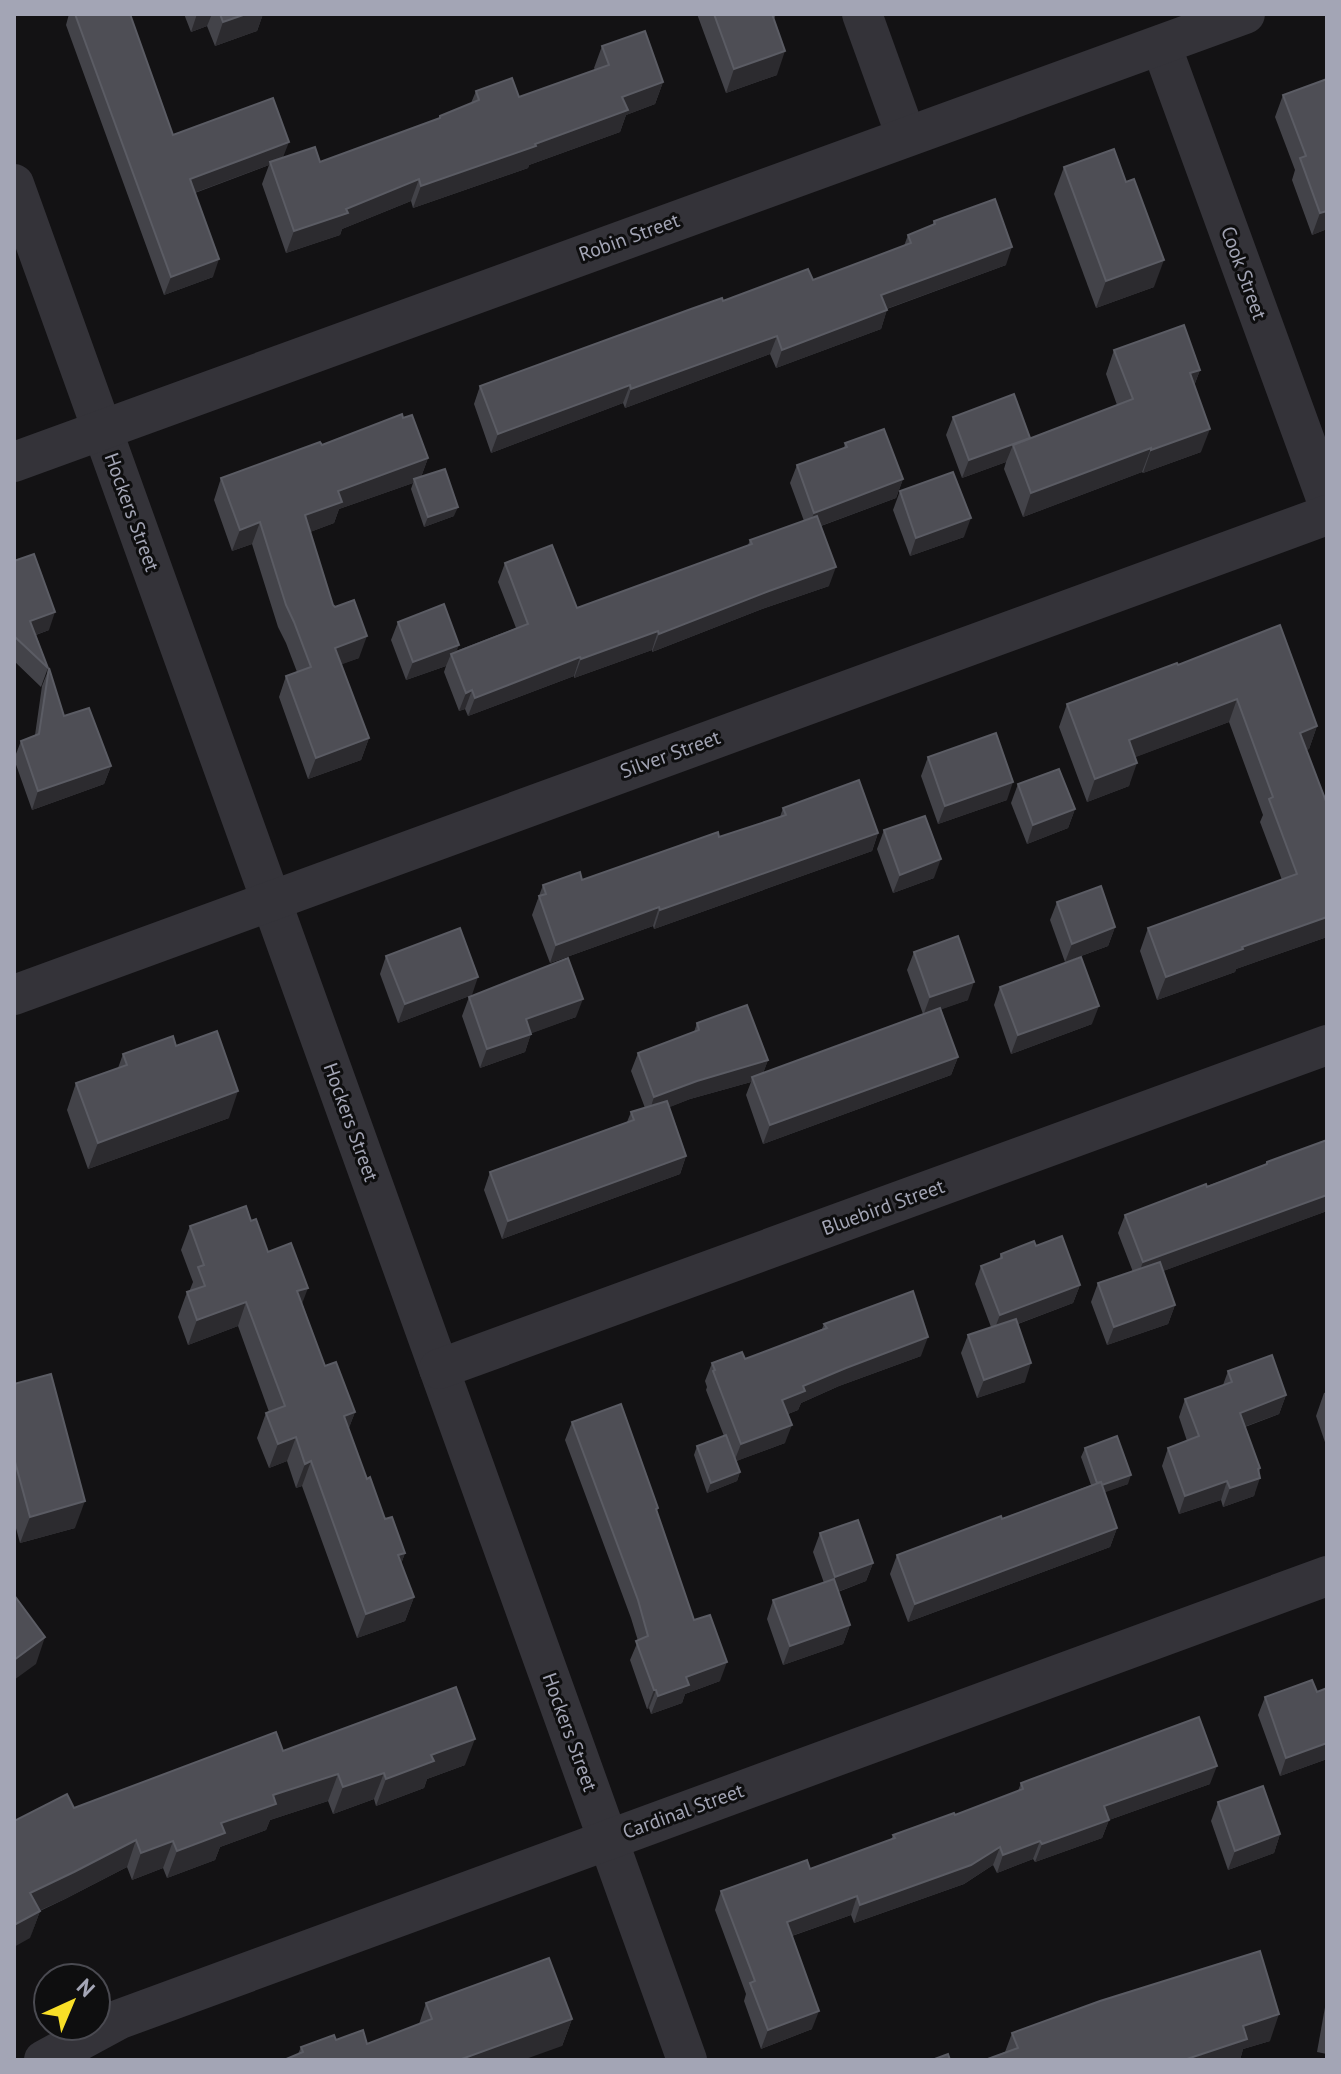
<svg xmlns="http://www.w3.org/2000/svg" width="1341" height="2074" viewBox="0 0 1341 2074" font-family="'PT Sans',sans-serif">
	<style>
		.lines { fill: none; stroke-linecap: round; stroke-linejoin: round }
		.minor { stroke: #343339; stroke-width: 40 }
		.wall { fill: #434349 }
		.shaded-wall { fill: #2c2b2f }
		.building { fill: #4e4e55; stroke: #5b5c64; stroke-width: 2 }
		.labels { text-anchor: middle; stroke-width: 6; stroke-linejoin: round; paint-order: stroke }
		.street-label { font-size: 20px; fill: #a3a5b5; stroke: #0e0e0f }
	</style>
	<rect width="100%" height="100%" fill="#131214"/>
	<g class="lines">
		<g class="minor">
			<path d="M862,14L906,136"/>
			<path d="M1161,45L1327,501"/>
			<path d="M14,184L687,2060"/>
			<path d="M14,462L1245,14"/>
			<path d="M14,995L1327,515"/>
			<path d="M439,1369L1327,1045"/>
			<path d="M44,2060L120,2019L1327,1576"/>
		</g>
	</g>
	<g class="wall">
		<path d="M69,14H130L173,135L283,158L320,162L439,119L440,116L471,103L476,91L519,97L595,70L594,68L602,46L663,82L655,104L626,115L620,132L529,165L528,168L413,208L411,201L342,229L340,235L286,253L262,184L269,165L195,193L213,277L164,295L66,25Z"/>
		<path d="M184,14H263L257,31L215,46L207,26L191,32Z"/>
		<path d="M697,14H776L774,19L777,75L726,93Z"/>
		<path d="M1327,79V229L1312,235L1292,180L1295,170L1275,117L1283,95Z"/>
		<path d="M1064,167L1154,287L1096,308L1054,194Z"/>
		<path d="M934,221L1006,265L887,309L881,329L776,368L770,354L625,408L623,403L491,453L474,404L480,386L723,301L813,280L904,246L908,235L932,226Z"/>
		<path d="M1114,350L1200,370L1194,386L1201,452L1143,473L1142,472L1023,517L1004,469L1006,462L962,478L946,435L953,417L1030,438L1117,405L1106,374Z"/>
		<path d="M403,418L428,458L421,477L454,516L424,527L411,489L413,483L339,509L334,523L310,532L333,605L359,658L341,664L369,738L361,760L308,779L279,697L286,676L297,672L286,643L278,627L252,544L232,551L214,500L221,478Z"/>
		<path d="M845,443L903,479L896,498L821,526L829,586L762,609L652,652V650L574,678V676L468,716L465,709L459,711L444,672L446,666L406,680L391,640L398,622L456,651L516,628L498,582L505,563L577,608L748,545L750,540L804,521L790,483L797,465L844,448Z"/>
		<path d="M900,491L964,537L910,556L893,510Z"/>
		<path d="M14,561L49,630L36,635L48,668L41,687L14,661Z"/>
		<path d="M1178,665L1317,726L1309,749L1306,750L1327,804V937L1236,969L1235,972L1157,1000L1140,951L1148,928L1282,880L1260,822L1263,815L1229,722L1135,757L1129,786L1087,802L1059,727L1067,704Z"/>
		<path d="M49,668L64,716L111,766L104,784L32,810L14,759L21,741L35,735L42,686Z"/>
		<path d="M928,757L1007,800L938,824L921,776Z"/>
		<path d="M1018,784L1075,809L1068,828L1027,844L1011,803Z"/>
		<path d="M783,808L878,833L872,851L654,929L653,926L550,963L532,915L543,885L582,880L719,837L780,817Z"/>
		<path d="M884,830L934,878L893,893L877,849Z"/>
		<path d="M1057,902L1115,927L1108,946L1065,962L1050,920Z"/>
		<path d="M914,952L968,1000L941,1009L958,1057L951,1075L763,1144L746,1095L751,1082L690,1099L669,1107L686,1156L680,1174L502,1239L484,1190L490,1172L627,1122L631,1112L645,1108L631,1071L638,1053L694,1032L697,1023L768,1060L763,1073L923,1014L907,970Z"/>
		<path d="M386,956L472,995L398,1023L380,974Z"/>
		<path d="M1000,987L1092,1024L1011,1054L994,1005Z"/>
		<path d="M469,997L576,1017L531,1033L525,1052L480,1068L462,1016Z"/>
		<path d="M176,1046L229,1118L88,1169L67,1110L76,1083L118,1068L123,1054Z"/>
		<path d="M1267,1162L1327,1211L1163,1271L1175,1305L1168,1324L1107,1345L1091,1302L1098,1283L1133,1272L1118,1233L1125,1215L1266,1165Z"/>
		<path d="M251,1221L268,1252L302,1303L325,1366L355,1412L348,1430L367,1479L385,1519L405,1553L401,1564L414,1597L405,1621L357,1638L302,1486L296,1488L287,1461L269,1468L257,1438L266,1413L269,1412L238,1326L188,1345L178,1317L187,1292H189L193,1282L181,1250L190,1226Z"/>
		<path d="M1036,1246L1080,1285L1073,1303L1018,1324L1025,1382L977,1398L961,1353L968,1335L991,1327L975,1284L981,1266L999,1259L1001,1254Z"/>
		<path d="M824,1324L921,1356L839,1386L801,1403L798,1410L788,1414L785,1443L736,1461L740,1472L737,1481L707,1493L694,1455L697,1446L724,1436L706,1390L707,1387L705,1381L712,1363L745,1359L822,1329Z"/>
		<path d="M1228,1371L1286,1395L1279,1414L1245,1427L1260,1468L1254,1496L1223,1507L1221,1500L1179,1514L1162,1466L1168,1448L1187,1441L1179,1417L1185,1399L1223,1385Z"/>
		<path d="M14,1384L75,1528L20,1543L14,1521Z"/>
		<path d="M1327,1392V1448L1316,1416L1324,1393Z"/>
		<path d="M572,1422L658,1508L657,1511L694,1620L720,1681L685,1694L682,1703L651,1714L649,1708L647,1709L630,1660L638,1641L631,1618L565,1440Z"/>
		<path d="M1085,1448L1128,1484L1104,1492L1117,1528L1110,1547L908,1622L890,1574L897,1555L1002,1519L1091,1485L1081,1457Z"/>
		<path d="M820,1533L873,1563L866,1581L838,1592L850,1625L843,1644L783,1665L767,1619L773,1600L824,1583L813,1552Z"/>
		<path d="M1327,1688V1759L1280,1776L1258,1715L1265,1697L1317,1692Z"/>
		<path d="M283,1751L465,1765L427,1779L424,1788L376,1806L374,1799L333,1814L328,1801L270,1820L266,1830L220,1847L215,1860L167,1878L163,1868L132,1880L127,1867L65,1899L40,1911L30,1938L74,1808Z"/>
		<path d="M1021,1783L1210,1784L1109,1820L1102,1838L1035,1862L1033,1859L997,1873L993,1865L964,1884L854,1923L851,1915L792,1936L812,2029L761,2049L744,2001L746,1994L715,1910L721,1891L810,1869L891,1840L893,1835L955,1815L1018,1791Z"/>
		<path d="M1218,1802L1280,1834L1274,1853L1228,1870L1211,1821Z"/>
		<path d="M1327,1996V2054L1317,2052Z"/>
		<path d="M426,2003L572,2019L562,2046L298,2054L301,2047L336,2040L367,2044L419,2024Z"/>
		<path d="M1012,2033L1270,2041L1243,2049L1240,2060H985L1005,2052Z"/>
	</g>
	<g class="shaded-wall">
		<path d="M197,14H212L207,26L191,32Z"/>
		<path d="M246,14H263L257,31L215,46L223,22Z"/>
		<path d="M785,51L777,75L726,93L734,69Z"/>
		<path d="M663,82L655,104L626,115L620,132L529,165L528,168L413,208L421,186L535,144L622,97Z"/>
		<path d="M289,142L282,160L270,162L269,165L183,197L190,179Z"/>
		<path d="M419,179L411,201L342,229L340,235L286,253L294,231Z"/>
		<path d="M1327,211V229L1312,235L1320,213Z"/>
		<path d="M1012,247L1006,265L875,313L881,295Z"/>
		<path d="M219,259L213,277L164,295L171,277Z"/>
		<path d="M1164,260L1154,287L1096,308L1106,281Z"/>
		<path d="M887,310L881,329L776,368L782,350Z"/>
		<path d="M777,336L770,354L625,408L631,389Z"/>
		<path d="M1200,370L1191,393L1190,373Z"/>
		<path d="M630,385L623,403L491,453L498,434Z"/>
		<path d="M1210,429L1201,452L1143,473L1151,450Z"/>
		<path d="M1030,438L1013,445L1006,462L962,478L969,460Z"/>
		<path d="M1151,448L1142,472L1023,517L1031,493Z"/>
		<path d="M428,458L420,480L414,479L413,483L339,509L334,523L297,537L305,515L338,491Z"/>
		<path d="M903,479L896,498L807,531L814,513Z"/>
		<path d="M458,507L454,516L424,527L428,517Z"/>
		<path d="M971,518L964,537L910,556L916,538Z"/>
		<path d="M260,522L252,544L232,551L240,530Z"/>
		<path d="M836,567L829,586L762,609L652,652L659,634L769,591Z"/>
		<path d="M55,612L49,630L24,639L30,621Z"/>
		<path d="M658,631L652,650L574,678L581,659Z"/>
		<path d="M367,636L359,658L327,670L335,648Z"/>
		<path d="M459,645L453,660L451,654L446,666L406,680L413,662Z"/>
		<path d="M580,657L574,676L468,716L475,698Z"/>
		<path d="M472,690L465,709L459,711L466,693Z"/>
		<path d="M1237,699L1229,722L1120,763L1129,740Z"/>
		<path d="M1317,726L1309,749L1292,756L1300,733Z"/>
		<path d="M369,738L361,760L308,779L316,758Z"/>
		<path d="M1137,763L1129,786L1087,802L1095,779Z"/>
		<path d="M111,766L104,784L32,810L38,791Z"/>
		<path d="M1013,782L1007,800L938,824L945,806Z"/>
		<path d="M1075,809L1068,828L1027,844L1033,825Z"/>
		<path d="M878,833L872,851L654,929L660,910Z"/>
		<path d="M941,859L934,878L893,893L900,875Z"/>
		<path d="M659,907L653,926L550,963L556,945Z"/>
		<path d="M1327,917V937L1236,969L1235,972L1157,1000L1166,977L1242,947Z"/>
		<path d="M1115,927L1108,946L1065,962L1072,944Z"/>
		<path d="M478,977L472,995L398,1023L405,1004Z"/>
		<path d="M974,982L968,1000L923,1016L930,997Z"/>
		<path d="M583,999L576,1017L519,1038L526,1019Z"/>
		<path d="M1099,1006L1092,1024L1011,1054L1018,1035Z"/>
		<path d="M531,1034L525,1052L480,1068L487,1049Z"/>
		<path d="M958,1057L951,1075L763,1144L770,1125Z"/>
		<path d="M768,1060L761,1079L752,1077L751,1082L690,1099L648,1116L654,1097L697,1081Z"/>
		<path d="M238,1091L229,1118L88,1169L98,1143Z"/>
		<path d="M686,1156L680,1174L502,1239L508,1221Z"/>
		<path d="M1327,1195V1211L1136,1281L1143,1262Z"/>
		<path d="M1080,1285L1073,1303L993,1333L1000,1315Z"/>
		<path d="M308,1288L299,1312L297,1291Z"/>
		<path d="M246,1302L238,1326L188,1345L197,1320Z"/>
		<path d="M1175,1305L1168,1324L1107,1345L1114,1327Z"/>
		<path d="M928,1337L921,1356L839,1386L801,1403L798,1410L775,1419L782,1400L803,1386L846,1368Z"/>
		<path d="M1031,1363L1025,1382L977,1398L984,1380Z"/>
		<path d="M1286,1395L1279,1414L1233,1431L1240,1413Z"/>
		<path d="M355,1412L346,1436L344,1416Z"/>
		<path d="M792,1425L785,1443L734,1462L741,1444Z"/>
		<path d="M296,1437L287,1461L269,1468L278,1444Z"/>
		<path d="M311,1461L302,1486L296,1488L305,1464Z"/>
		<path d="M1260,1468L1256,1480L1260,1478L1254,1496L1223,1507L1230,1488Z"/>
		<path d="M740,1472L737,1481L707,1493L711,1483Z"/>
		<path d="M1131,1475L1128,1484L1095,1496L1098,1486Z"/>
		<path d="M1227,1481L1221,1500L1179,1514L1185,1496Z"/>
		<path d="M85,1501L75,1528L20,1543L30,1517Z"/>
		<path d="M1117,1528L1110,1547L908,1622L915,1604Z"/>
		<path d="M405,1553L396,1577L398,1555Z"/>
		<path d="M873,1563L866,1581L829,1595L835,1577Z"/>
		<path d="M414,1597L405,1621L357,1638L366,1614Z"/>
		<path d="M850,1625L843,1644L783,1665L790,1646Z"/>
		<path d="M45,1637L36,1664L14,1680V1660Z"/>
		<path d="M727,1662L720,1681L685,1694L682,1703L651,1714L658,1696L686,1677Z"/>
		<path d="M654,1690H656L649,1708L647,1709Z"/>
		<path d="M475,1739L465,1765L427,1779L424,1788L376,1806L386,1779L431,1755Z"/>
		<path d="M1327,1743V1759L1280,1776L1286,1758Z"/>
		<path d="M1217,1766L1210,1784L1109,1820L1102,1838L1035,1862L1042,1844L1104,1806Z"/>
		<path d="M384,1773L374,1799L333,1814L343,1787Z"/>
		<path d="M338,1774L328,1801L270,1820L266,1830L220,1847L215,1860L167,1878L177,1851L221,1823L273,1795Z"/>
		<path d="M1280,1834L1274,1853L1228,1870L1235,1851Z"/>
		<path d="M136,1840L127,1867L65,1899L21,1919L30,1893Z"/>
		<path d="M173,1841L163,1868L132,1880L141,1853Z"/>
		<path d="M1040,1841L1033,1859L997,1873L1003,1855Z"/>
		<path d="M1000,1847L993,1865L964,1884L854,1923L860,1905Z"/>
		<path d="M857,1896L851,1915L780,1940L787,1922Z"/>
		<path d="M40,1911L30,1938L14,1947V1925Z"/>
		<path d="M819,2011L812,2029L761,2049L768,2030Z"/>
		<path d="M1279,2014L1270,2041L1243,2049L1240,2060H1184L1243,2026Z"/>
		<path d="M572,2019L562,2046L523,2060H459Z"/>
	</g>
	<g class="building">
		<path d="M75,14H130L173,135L273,98L289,142L190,179L219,259L171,277Z"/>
		<path d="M220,14H246L223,22Z"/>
		<path d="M714,14H772L785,51L734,69Z"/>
		<path d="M645,31L663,82L622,97L628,110L535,144L536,146L421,186L419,179L346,209L348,213L294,231L270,162L315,147L320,162L440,118V116L479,100L476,91L512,78L519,97L609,65L602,46Z"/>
		<path d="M1327,79V211L1320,213L1300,158L1306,156L1283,95Z"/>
		<path d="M1114,149L1126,182L1134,179L1164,260L1106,281L1064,167Z"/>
		<path d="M995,199L1012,247L881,295L887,310L782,350L777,336L631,389L630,385L498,434L480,386L691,309L722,298L723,301L808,269L813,280L911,243L908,235L935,224L934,221Z"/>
		<path d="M1184,325L1200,370L1190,373L1210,429L1151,450V448L1031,493L1013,445L1133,399L1114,350Z"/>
		<path d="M1014,394L1030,438L969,460L953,417Z"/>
		<path d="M402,414L403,418L412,415L428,458L338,491L342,502L305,515L333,605L335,607L354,600L367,636L335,648L369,738L316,758L286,676L311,667L294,622L286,605L260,522L240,530L221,478L320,442L322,445Z"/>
		<path d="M884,429L903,479L814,513L797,465L847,447L845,443Z"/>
		<path d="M445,469L458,507L428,517L414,479Z"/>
		<path d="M953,472L971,518L916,538L900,491Z"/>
		<path d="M817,516L836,567L769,591L659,634L658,631L581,659L580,657L475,698L472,690L466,693L451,654L528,624L505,563L552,545L577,608L752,544L750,540Z"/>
		<path d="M34,554L55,612L30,621L48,668L14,636V561Z"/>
		<path d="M444,604L459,645L413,662L398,622Z"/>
		<path d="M1280,625L1317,726L1300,733L1327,804V917L1242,947L1243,949L1166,977L1148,928L1297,874L1269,799L1273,797L1237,699L1129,740L1137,763L1095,779L1067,704L1177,663L1178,665Z"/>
		<path d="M49,668L64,716L89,708L111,766L38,791L21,741L39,734Z"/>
		<path d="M996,733L1013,782L945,806L928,757Z"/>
		<path d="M1059,769L1075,809L1033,825L1018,784Z"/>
		<path d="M859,780L878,833L660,910L659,907L556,945L539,896L546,894L543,885L580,872L582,880L718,832L719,837L786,815L783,808Z"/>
		<path d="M925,816L941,859L900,875L884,830Z"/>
		<path d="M1101,886L1115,927L1072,944L1057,902Z"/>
		<path d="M460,928L478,977L405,1004L386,956Z"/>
		<path d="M958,936L974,982L930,997L914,952Z"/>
		<path d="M1081,957L1099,1006L1018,1035L1000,987Z"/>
		<path d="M568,958L583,999L526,1019L531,1034L487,1049L469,997Z"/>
		<path d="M747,1005L768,1060L697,1081L654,1097L638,1053L699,1030L697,1023Z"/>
		<path d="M940,1008L958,1057L770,1125L752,1077Z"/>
		<path d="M217,1031L238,1091L98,1143L76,1083L127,1065L123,1054L173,1036L176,1046Z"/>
		<path d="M667,1101L686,1156L508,1221L490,1172L634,1120L631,1112Z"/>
		<path d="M1327,1140V1195L1143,1262L1125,1215L1206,1184L1207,1187L1267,1164V1162Z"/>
		<path d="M246,1206L251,1221L256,1219L268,1252L291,1243L308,1288L297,1291L325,1366L336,1362L355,1412L344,1416L367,1479L370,1477L385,1519L392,1517L405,1553L398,1555L414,1597L366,1614L311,1461L305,1464L296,1437L278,1444L266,1413L285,1406L246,1302L197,1320L187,1292L205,1286L198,1267L204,1265L190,1226Z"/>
		<path d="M1062,1236L1080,1285L1000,1315L981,1266L1002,1258L1001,1254L1034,1241L1036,1246Z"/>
		<path d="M1160,1262L1175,1305L1114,1327L1098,1283Z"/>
		<path d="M913,1291L928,1337L846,1368L803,1386L805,1391L782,1400L792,1425L741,1444L713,1371L715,1370L712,1363L742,1352L745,1359L827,1328L824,1324Z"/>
		<path d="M1016,1319L1031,1363L984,1380L968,1335Z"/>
		<path d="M1272,1355L1286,1395L1240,1413L1260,1468L1258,1469L1260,1478L1230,1488L1227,1481L1185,1496L1168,1448L1199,1436L1185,1399L1232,1382L1228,1371Z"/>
		<path d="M51,1374L85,1501L30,1517L14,1458V1436H15L14,1431V1384Z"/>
		<path d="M621,1404L658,1508L656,1509L694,1620L710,1615L727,1662L686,1677L689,1685L658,1696L656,1690H654L636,1641L648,1636L638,1600L572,1422Z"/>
		<path d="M726,1435L740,1472L711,1483L697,1446Z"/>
		<path d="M1117,1436L1131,1475L1102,1485L1101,1482L1097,1483L1085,1448Z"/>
		<path d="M1101,1482L1117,1528L915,1604L897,1555L1001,1516L1002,1519Z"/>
		<path d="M858,1520L873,1563L835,1577L820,1533Z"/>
		<path d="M834,1579L850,1625L790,1646L773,1600Z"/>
		<path d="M14,1595L45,1637L14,1660Z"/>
		<path d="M1312,1680L1317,1692L1327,1688V1743L1286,1758L1265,1697Z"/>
		<path d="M456,1687L475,1739L431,1755L434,1761L386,1779L384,1773L343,1787L338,1774L273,1795L276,1804L221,1823L225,1833L177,1851L173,1841L141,1853L136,1840L74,1872L30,1893L40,1911L14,1925V1821L67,1794L74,1808L276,1732L283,1751Z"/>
		<path d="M1199,1717L1217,1766L1104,1806L1109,1820L1042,1844L1040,1841L1003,1855L1000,1847L971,1865L860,1905L857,1896L787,1922L819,2011L768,2030L750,1983L755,1981L721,1891L807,1860L810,1869L895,1838L893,1835L954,1813L955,1815L1023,1789L1021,1783Z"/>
		<path d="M1263,1786L1280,1834L1235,1851L1218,1802Z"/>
		<path d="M1260,1951L1279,2014L1243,2026L1247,2039L1184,2060H985L1018,2048L1012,2033L1100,2001Z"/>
		<path d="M549,1958L572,2019L459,2060H284L303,2052L301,2047L334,2035L336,2040L363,2030L367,2044L432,2019L426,2003Z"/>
		<path d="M948,2054L950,2060H932Z"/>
	</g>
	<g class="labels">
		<g class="street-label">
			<text transform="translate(629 237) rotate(-20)" y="7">Robin Street</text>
			<text transform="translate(1244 273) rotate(70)" y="7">Cook Street</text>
			<text transform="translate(132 512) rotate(70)" y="7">Hockers Street</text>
			<text transform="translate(670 754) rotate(-20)" y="7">Silver Street</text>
			<text transform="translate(351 1122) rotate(70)" y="7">Hockers Street</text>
			<text transform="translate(883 1207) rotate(-20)" y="7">Bluebird Street</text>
			<text transform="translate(570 1732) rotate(70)" y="7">Hockers Street</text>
			<text transform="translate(683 1811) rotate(-20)" y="7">Cardinal Street</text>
		</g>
	</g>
	<rect width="1341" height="2074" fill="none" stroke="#a3a5b5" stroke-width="32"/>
	<g transform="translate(72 2002) rotate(44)"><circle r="38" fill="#0e0e0f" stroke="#4a4a51" stroke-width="2"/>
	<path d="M0-6L14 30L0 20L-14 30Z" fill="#f8df27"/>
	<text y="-12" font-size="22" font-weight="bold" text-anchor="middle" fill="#a3a5b5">N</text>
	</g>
</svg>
